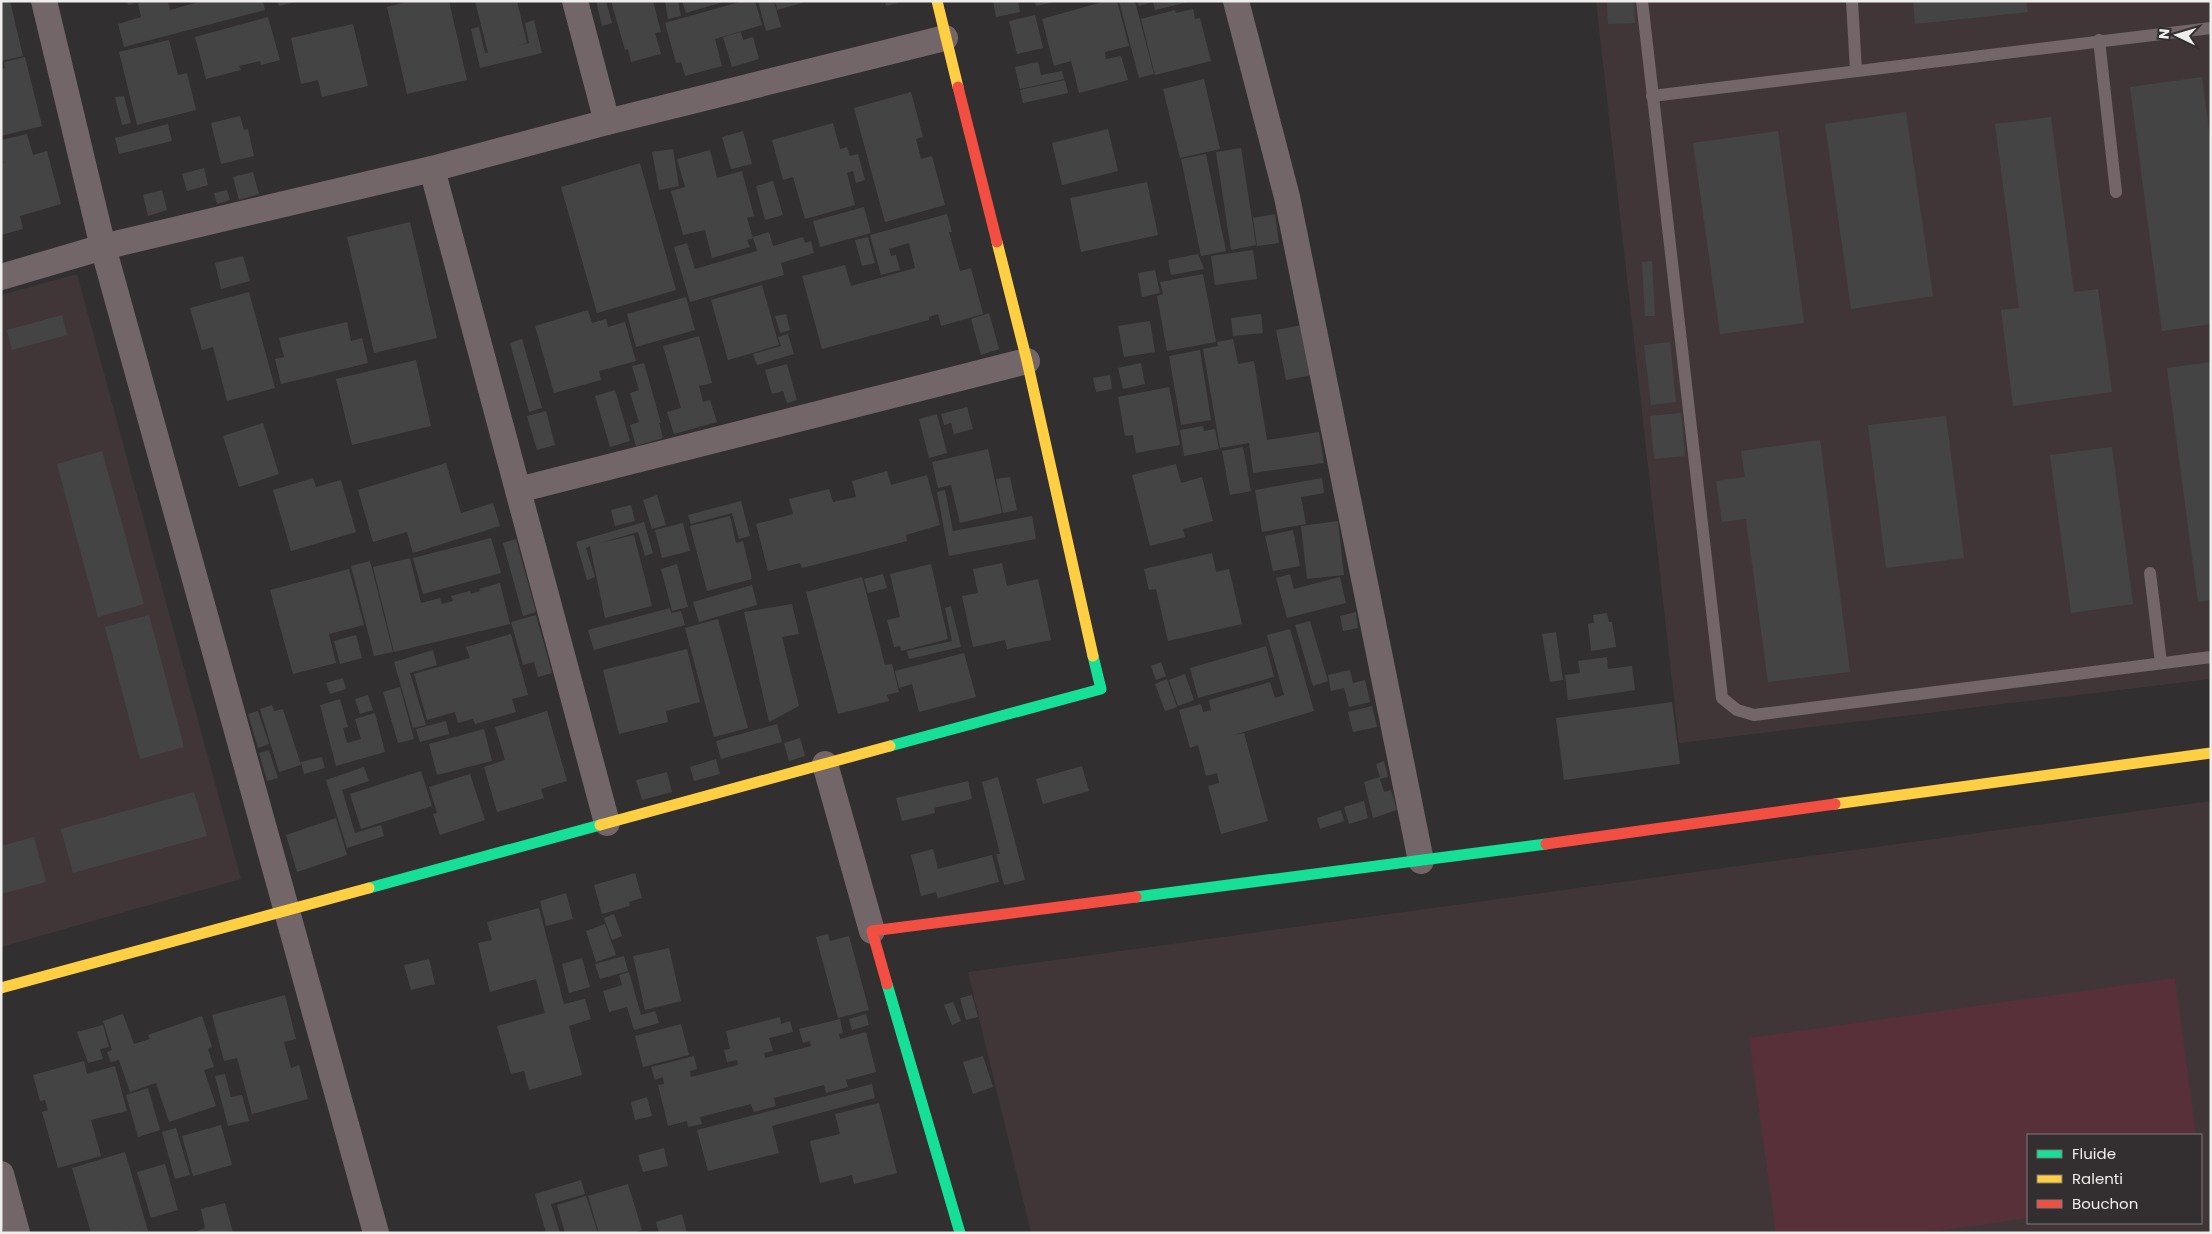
<svg xmlns="http://www.w3.org/2000/svg" width="2212" height="1234" viewBox="0 0 2212 1234" font-family="Poppins,sans-serif">
	<style>
		.built { fill: #403638; fill-rule: evenodd }
		.green { fill: #58303a }
		.building { fill: #454444 }
		.lines { fill: none; stroke-linecap: round; stroke-linejoin: round }
		.lane { stroke: #726669; stroke-width: 12 }
		.street { stroke: #726669; stroke-width: 26 }
		.fast { stroke: #16e098; stroke-width: 11 }
		.slow { stroke: #ffcf43; stroke-width: 11 }
		.jam { stroke: #f24e42; stroke-width: 11 }
	</style>
	<rect width="100%" height="100%" fill="#322f30"/>
	<g class="built">
		<path d="M1596,1H2211V679L1679,743Z"/>
		<path d="M77,274L241,879L1,947V295Z"/>
		<path d="M2211,801V1233H1031L968,972ZM2028,1135H2201V1223H2028Z"/>
	</g>
	<path class="green" d="M2175,978L2196,1135H2028V1218L1923,1233H1776L1749,1038Z"/>
	<g class="building">
		<path d="M1,1H10L23,56L1,61Z"/>
		<path d="M127,1H139V2L128,5Z"/>
		<path d="M146,1H168L170,10L202,1H263L265,10L124,47L118,24L141,17L138,3Z"/>
		<path d="M277,1H295V2L279,6Z"/>
		<path d="M410,1H449L467,80L407,94L387,7Z"/>
		<path d="M475,1H517L527,43L517,46L529,43L525,23L534,20L542,53L480,68L471,29L479,27L485,53H488Z"/>
		<path d="M596,1H606L612,23L602,26Z"/>
		<path d="M611,1H653L661,32L655,33L661,54L631,62L628,49L625,50Z"/>
		<path d="M665,1H678L681,16L668,19Z"/>
		<path d="M682,1H723V2L686,13Z"/>
		<path d="M743,1H755L762,25L715,39L722,66L685,76L681,62L676,63L665,23Z"/>
		<path d="M758,1H774L781,27L766,31Z"/>
		<path d="M775,1H805V2L777,10Z"/>
		<path d="M885,1H898V3L886,6Z"/>
		<path d="M993,1H1018L1020,12L996,17Z"/>
		<path d="M1035,1H1054V2L1036,6Z"/>
		<path d="M1106,1H1117L1129,46L1105,52L1106,59L1121,56L1128,80L1079,93L1071,61L1054,66L1042,19Z"/>
		<path d="M1119,1H1135L1154,74L1139,78Z"/>
		<path d="M1137,1H1188V2L1155,10L1153,2L1139,6Z"/>
		<path d="M1607,1H1634L1635,23L1608,24Z"/>
		<path d="M1913,1H2026L2028,12L1915,24Z"/>
		<path d="M1193,9L1195,19L1200,18L1211,61L1155,75L1141,19L1175,10L1176,13Z"/>
		<path d="M1035,15L1043,48L1017,54L1009,21Z"/>
		<path d="M268,17L280,60L261,65L260,61L239,66L241,70L206,79L195,37Z"/>
		<path d="M353,24L368,86L322,97L318,80L301,84L291,38Z"/>
		<path d="M741,32L743,40L753,37L759,59L732,67L723,37Z"/>
		<path d="M169,40L178,75L187,73L196,110L137,125L119,52Z"/>
		<path d="M25,57L42,126L1,136V69L5,68L4,62Z"/>
		<path d="M1038,62L1041,75L1062,71L1064,79L1020,89L1015,67Z"/>
		<path d="M2202,77L2211,145V324L2162,331L2130,87Z"/>
		<path d="M1204,79L1220,149L1180,158L1163,89Z"/>
		<path d="M1065,80L1068,93L1023,103L1020,90Z"/>
		<path d="M911,92L923,137L916,139L921,159L932,156L945,205L885,222L854,108Z"/>
		<path d="M124,96L131,123L122,125L115,97Z"/>
		<path d="M1906,112L1933,296L1851,309L1825,124Z"/>
		<path d="M240,116L244,130L248,129L254,156L221,164L211,123Z"/>
		<path d="M2051,117L2074,292L2098,289L2112,392L2013,406L2001,310L2019,308L1995,124Z"/>
		<path d="M833,123L840,149L847,147L850,156L858,154L865,180L856,183L853,171L847,173L855,205L805,219L793,177L783,180L772,140Z"/>
		<path d="M168,124L172,141L119,154L115,138Z"/>
		<path d="M1108,129L1118,171L1062,185L1052,143Z"/>
		<path d="M743,131L752,164L731,169L722,137Z"/>
		<path d="M1778,131L1804,323L1720,334L1693,143Z"/>
		<path d="M27,134L33,155L47,151L61,204L20,216L23,229L1,235V164L5,162L1,163V140Z"/>
		<path d="M1241,148L1256,245L1231,250L1216,152Z"/>
		<path d="M673,149L679,186L659,190L652,152Z"/>
		<path d="M710,150L717,178L742,171L754,216L747,218L753,238L747,240L750,247L712,258L705,230L683,235L671,191L685,187L677,159Z"/>
		<path d="M1206,154L1226,251L1201,256L1181,159Z"/>
		<path d="M640,163L676,290L597,313L561,187Z"/>
		<path d="M204,168L208,185L187,191L182,174Z"/>
		<path d="M253,172L259,194L239,200L233,177Z"/>
		<path d="M773,181L783,215L765,220L756,186Z"/>
		<path d="M1147,182L1158,235L1081,252L1070,198Z"/>
		<path d="M162,190L167,210L148,216L143,195Z"/>
		<path d="M227,190L230,200L217,204L214,193Z"/>
		<path d="M864,207L871,233L820,247L813,221Z"/>
		<path d="M947,214L952,232H949L960,271L971,268L983,314L941,326L938,314L929,317V320L822,349L802,276L845,265L851,286L915,268L909,243L889,249L891,256L896,255L900,270L881,275L870,235Z"/>
		<path d="M1275,214L1279,243L1257,246L1253,218Z"/>
		<path d="M410,222L437,338L374,353L347,237Z"/>
		<path d="M769,232L773,246L803,237L805,243L811,241L814,253L781,263L784,275L690,302L674,247L687,243L695,269L757,251L753,237Z"/>
		<path d="M868,237L875,263L862,266L855,240Z"/>
		<path d="M1253,250L1257,279L1215,285L1211,256Z"/>
		<path d="M1198,254L1204,269L1171,275L1168,260Z"/>
		<path d="M243,256L250,281L221,289L215,263Z"/>
		<path d="M1652,261L1655,316H1645L1642,262Z"/>
		<path d="M1155,270L1160,293L1142,297L1138,273Z"/>
		<path d="M1203,274L1216,342L1167,351L1157,296L1163,294L1160,282Z"/>
		<path d="M762,285L779,345L728,360L711,300Z"/>
		<path d="M249,292L275,388L227,401L213,347L202,350L190,308Z"/>
		<path d="M686,297L695,330L636,347L627,314Z"/>
		<path d="M588,310L592,323L606,319L608,327L625,322L636,361L599,371L601,380L554,393L535,326Z"/>
		<path d="M989,313L999,349L981,355L971,319Z"/>
		<path d="M786,314L790,330L780,333L775,316Z"/>
		<path d="M1261,314L1263,333L1233,336L1231,318Z"/>
		<path d="M62,315L67,335L12,350L7,330Z"/>
		<path d="M1150,321L1155,352L1124,357L1118,326Z"/>
		<path d="M347,322L351,341L362,338L368,363L281,384L275,359L284,357L279,338Z"/>
		<path d="M1302,325L1312,375L1286,380L1276,330Z"/>
		<path d="M788,334L794,354L757,365L753,354L781,346L778,337Z"/>
		<path d="M699,336L712,383L699,386L703,402L710,400L717,422L674,434L667,412L681,408L663,346Z"/>
		<path d="M522,339L542,408L529,412L510,343Z"/>
		<path d="M1233,339L1238,364L1254,361L1267,440L1319,432L1324,463L1253,473L1249,443L1220,448L1203,349L1218,346L1217,342Z"/>
		<path d="M1670,342L1676,402L1651,405L1644,345Z"/>
		<path d="M1200,350L1211,420L1181,425L1169,356Z"/>
		<path d="M416,360L431,426L352,445L336,379Z"/>
		<path d="M2211,362V600L2198,602L2167,368Z"/>
		<path d="M644,363L661,423H659L663,438L636,446L630,425L639,422L630,393L639,390L632,366Z"/>
		<path d="M1141,363L1145,384L1123,389L1118,368Z"/>
		<path d="M787,364L797,400L787,403L783,391L772,394L765,370Z"/>
		<path d="M1110,375L1112,389L1096,392L1093,378Z"/>
		<path d="M1169,387L1180,445L1136,453L1133,435L1125,436L1118,397Z"/>
		<path d="M615,390L630,441L610,447L595,396Z"/>
		<path d="M967,407L973,429L954,434L951,423L944,425L941,414Z"/>
		<path d="M546,411L555,445L537,450L527,416Z"/>
		<path d="M1681,413L1685,456L1654,459L1650,416Z"/>
		<path d="M937,414L947,453L929,458L919,419Z"/>
		<path d="M1946,416L1964,558L1886,568L1868,425Z"/>
		<path d="M263,423L279,474L239,487L223,436Z"/>
		<path d="M1203,426L1204,431L1215,429L1219,449L1184,456L1180,430Z"/>
		<path d="M1820,440L1850,672L1768,682L1746,519L1722,522L1716,481L1745,477L1741,451Z"/>
		<path d="M1243,447L1251,491L1230,495L1222,451Z"/>
		<path d="M2112,447L2133,604L2071,613L2050,455Z"/>
		<path d="M988,449L1002,513L960,523L951,485L938,488L932,462Z"/>
		<path d="M102,451L144,604L98,617L57,464Z"/>
		<path d="M446,463L461,513L493,503L500,526L413,553L407,532L373,542L358,490Z"/>
		<path d="M1176,464L1181,483L1202,477L1213,521L1183,529L1185,537L1150,546L1132,475Z"/>
		<path d="M887,471L891,485L927,475L940,525L906,535L907,541L802,568L800,563L768,571L756,524L793,514L789,499L829,489L833,502L856,497L852,481Z"/>
		<path d="M1010,477L1017,510L1003,513L996,479Z"/>
		<path d="M313,478L316,487L341,480L356,532L291,551L273,490Z"/>
		<path d="M1322,478L1324,493L1301,497L1306,524L1262,532L1255,490Z"/>
		<path d="M945,490L953,531L1032,516L1036,539L949,556L937,492Z"/>
		<path d="M657,495L666,525L652,529L643,500Z"/>
		<path d="M741,501L750,536L739,539L732,513L691,524L688,515Z"/>
		<path d="M631,505L635,521L615,526L611,510Z"/>
		<path d="M730,516L736,543L743,541L752,579L707,591L690,526Z"/>
		<path d="M1338,521L1344,575L1307,579L1301,526Z"/>
		<path d="M644,522L653,553L645,556L638,532L600,543L634,535L652,606L605,618L590,546L586,548L595,577L587,580L576,542Z"/>
		<path d="M683,523L690,551L662,558L655,530Z"/>
		<path d="M1293,530L1300,566L1273,571L1265,536Z"/>
		<path d="M491,538L501,573L423,594L413,558Z"/>
		<path d="M516,539L536,612L523,616L503,543Z"/>
		<path d="M1212,553L1216,572L1229,569L1242,624L1168,641L1156,589L1149,590L1144,569Z"/>
		<path d="M410,558L421,603L440,598L442,604L453,601L451,596L470,591L471,594L480,591L479,589L500,583L510,624L394,652L373,567Z"/>
		<path d="M370,561L393,652L374,656L351,566Z"/>
		<path d="M1002,563L1007,586L1038,579L1051,640L1007,649L1005,640L973,647L962,596L978,593L973,569Z"/>
		<path d="M677,564L688,607L672,611L661,569Z"/>
		<path d="M931,564L948,639L901,651L900,646L894,647L887,620L900,617L890,574Z"/>
		<path d="M349,569L364,625L329,634L336,663L293,674L270,590Z"/>
		<path d="M883,574L887,588L868,593L864,579Z"/>
		<path d="M1290,574L1294,589L1340,577L1346,603L1287,618L1276,578Z"/>
		<path d="M862,577L885,665L892,664L899,692L887,695L889,701L838,714L806,592Z"/>
		<path d="M752,585L757,605L699,622L693,602Z"/>
		<path d="M792,604L799,634L782,637L799,706L769,722L744,612Z"/>
		<path d="M951,606L961,647L909,659L907,651L952,641L945,608Z"/>
		<path d="M670,608L671,613L681,611L685,625L594,650L588,630Z"/>
		<path d="M1356,612L1358,628L1343,631L1340,616Z"/>
		<path d="M1607,613L1609,622H1612L1616,647L1591,651L1588,624L1594,623L1593,615Z"/>
		<path d="M149,615L184,747L140,759L105,627Z"/>
		<path d="M536,615L552,673L538,677L534,662L523,665L511,622Z"/>
		<path d="M718,619L748,728L714,737L685,628Z"/>
		<path d="M1310,621L1328,681L1313,686L1295,625Z"/>
		<path d="M1290,629L1314,711L1233,735L1244,733L1268,821L1221,834L1208,786L1219,783L1217,773L1206,776L1198,745L1190,748L1179,710L1201,704L1203,712L1211,710L1209,700L1270,682L1275,698L1284,695L1267,635Z"/>
		<path d="M1556,632L1563,680L1550,682L1542,634Z"/>
		<path d="M511,634L528,695L512,699L516,712L475,724L473,719L458,723L455,712L427,720L414,674L470,658L466,647Z"/>
		<path d="M356,635L362,658L340,664L334,641Z"/>
		<path d="M1266,646L1274,677L1198,698L1190,668Z"/>
		<path d="M687,649L700,702L666,711L668,722L619,734L603,670Z"/>
		<path d="M433,650L437,665L410,673L426,725L413,728L394,662Z"/>
		<path d="M964,653L976,697L919,712L912,684L899,688L895,671Z"/>
		<path d="M1607,657L1608,669L1632,666L1635,690L1568,700L1565,675L1580,673L1578,661Z"/>
		<path d="M1161,662L1166,676L1156,680L1151,666Z"/>
		<path d="M1350,670L1353,683L1365,680L1370,702L1349,707L1344,688L1331,691L1328,675Z"/>
		<path d="M1185,674L1194,700L1178,706L1169,680Z"/>
		<path d="M343,678L346,689L330,694L326,683Z"/>
		<path d="M1167,679L1177,707L1165,711L1155,684Z"/>
		<path d="M400,687L414,739L398,743L383,692Z"/>
		<path d="M368,695L373,710L360,714L355,699Z"/>
		<path d="M340,699L348,727L343,728L347,743L361,739L355,719L375,713L385,752L336,766L320,705Z"/>
		<path d="M1672,702L1680,764L1564,780L1556,718Z"/>
		<path d="M272,705L274,711L283,709L301,765L279,772L260,709Z"/>
		<path d="M1372,706L1377,727L1353,732L1348,712Z"/>
		<path d="M258,711L269,744L258,748L248,714Z"/>
		<path d="M547,711L567,781L541,789L544,798L497,812L484,767L505,760L495,727Z"/>
		<path d="M446,721L449,734L420,742L416,729Z"/>
		<path d="M777,724L782,742L721,759L716,741Z"/>
		<path d="M484,729L492,761L437,775L429,744Z"/>
		<path d="M800,738L805,756L789,761L784,743Z"/>
		<path d="M269,750L278,778L267,781L259,753Z"/>
		<path d="M322,757L325,768L304,774L301,762Z"/>
		<path d="M716,759L720,774L694,781L690,767Z"/>
		<path d="M1384,761L1388,777L1380,779L1384,792L1391,790L1397,810L1373,818L1364,782L1380,777L1376,764Z"/>
		<path d="M1082,766L1089,791L1043,804L1036,779Z"/>
		<path d="M364,767L369,781L342,790L355,833L381,825L384,836L347,848L326,780Z"/>
		<path d="M421,771L432,806L361,829L350,794Z"/>
		<path d="M667,772L672,792L642,800L636,780Z"/>
		<path d="M470,774L485,820L440,835L433,814L437,813L429,787Z"/>
		<path d="M998,777L1025,880L1004,885L996,854H1000L982,782Z"/>
		<path d="M968,781L972,799L934,808L935,813L902,821L896,798Z"/>
		<path d="M194,792L207,836L73,873L61,829Z"/>
		<path d="M1364,801L1368,818L1349,824L1344,807Z"/>
		<path d="M1341,810L1344,821L1320,829L1317,818Z"/>
		<path d="M336,818L347,855L297,872L286,835Z"/>
		<path d="M34,837L46,882L1,894V846Z"/>
		<path d="M933,849L938,869L992,855L999,882L938,898L936,892L921,896L911,855Z"/>
		<path d="M635,873L642,898L629,902L630,906L602,914L594,885Z"/>
		<path d="M566,893L573,919L546,926L540,901Z"/>
		<path d="M539,908L564,1004L585,999L591,1019L569,1026L582,1075L529,1090L524,1071L511,1074L497,1026L545,1013L536,979L490,992L478,943L492,940L487,922Z"/>
		<path d="M614,914L622,936L612,940L604,918Z"/>
		<path d="M605,924L616,955L596,962L586,931Z"/>
		<path d="M828,934L830,941L849,936L869,1010L838,1018L816,937Z"/>
		<path d="M669,948L681,1001L645,1010L633,956Z"/>
		<path d="M624,956L628,971L600,979L595,964Z"/>
		<path d="M582,958L590,987L569,993L562,964Z"/>
		<path d="M429,959L435,984L411,990L404,965Z"/>
		<path d="M629,972L641,1015L655,1011L659,1023L634,1030L627,1007L609,1012L603,991L622,985L619,975Z"/>
		<path d="M285,995L296,1039L284,1042L291,1068L299,1065L308,1099L252,1114L237,1058L224,1061L212,1015Z"/>
		<path d="M972,995L978,1017L966,1020L960,998Z"/>
		<path d="M953,1002L961,1021L952,1025L944,1005Z"/>
		<path d="M123,1014L134,1044L150,1039L148,1035L202,1016L212,1047L208,1049L214,1067L204,1070L216,1106L169,1122L156,1083L130,1092L119,1060L111,1062L107,1052L112,1050L103,1021Z"/>
		<path d="M866,1014L869,1025L852,1030L849,1019Z"/>
		<path d="M780,1017L781,1024L790,1021L793,1032L769,1038L773,1051L764,1053L765,1058L811,1046L810,1041L803,1043L799,1029L840,1019L843,1033L839,1034L840,1039L866,1032L876,1072L846,1080L848,1087L826,1093L824,1085L774,1098L776,1106L754,1112L751,1104L700,1117L702,1124L688,1127L687,1121L668,1126L658,1085L664,1084L663,1077L655,1080L651,1067L694,1056L697,1069L690,1071L691,1077L738,1065L737,1060L727,1062L724,1050L730,1049L726,1031Z"/>
		<path d="M681,1024L689,1055L643,1067L635,1036Z"/>
		<path d="M103,1025L109,1047L100,1049L103,1059L88,1063L77,1032Z"/>
		<path d="M983,1056L993,1087L973,1094L963,1062Z"/>
		<path d="M84,1061L87,1074L115,1066L127,1111L91,1120L101,1156L58,1168L42,1112L48,1110L45,1100L40,1101L33,1075Z"/>
		<path d="M225,1074L231,1097L242,1095L249,1121L228,1126L215,1076Z"/>
		<path d="M872,1084L875,1098L772,1126L779,1153L708,1171L697,1130Z"/>
		<path d="M148,1088L160,1130L138,1137L126,1095Z"/>
		<path d="M647,1097L652,1116L635,1120L631,1102Z"/>
		<path d="M879,1103L897,1173L854,1184L852,1175L820,1183L810,1141L840,1134L835,1114Z"/>
		<path d="M221,1125L232,1165L193,1176L182,1136Z"/>
		<path d="M176,1128L190,1175L175,1179L162,1132Z"/>
		<path d="M664,1148L668,1166L643,1172L638,1155Z"/>
		<path d="M125,1152L148,1231L91,1233L72,1168Z"/>
		<path d="M165,1164L178,1210L151,1218L137,1172Z"/>
		<path d="M581,1180L585,1194L551,1204L560,1233H546L535,1194Z"/>
		<path d="M628,1184L642,1230L633,1233H599L588,1196Z"/>
		<path d="M586,1196L598,1233H565L557,1205Z"/>
		<path d="M225,1203L233,1233H192L205,1228L201,1209Z"/>
		<path d="M682,1214L687,1233H659L656,1222Z"/>
	</g>
	<g class="lines">
		<g class="lane">
			<path d="M1642,1L1722,698L1737,710L1754,715L2211,657"/>
			<path d="M1852,1L1856,71"/>
			<path d="M2099,40L2116,192"/>
			<path d="M1652,96L2211,28"/>
			<path d="M2150,573L2161,663"/>
		</g>
		<g class="street">
			<path d="M44,1L103,247L376,1233"/>
			<path d="M575,1L607,122"/>
			<path d="M1236,1L1287,197L1421,861"/>
			<path d="M432,169L607,823"/>
			<path d="M1,277L103,247L432,169L607,122L945,38"/>
			<path d="M518,490L1027,361"/>
			<path d="M825,764L872,931"/>
			<path d="M1,1174L17,1233"/>
		</g>
		<g class="fast">
			<path d="M890,746L1101,689L1093,656"/>
			<path d="M369,888L600,825"/>
			<path d="M1136,897L1546,844"/>
			<path d="M887,984L960,1233"/>
		</g>
		<g class="slow">
			<path d="M937,1L958,87"/>
			<path d="M997,242L1027,361L1093,656"/>
			<path d="M1835,804L2211,753"/>
			<path d="M600,825L890,746"/>
			<path d="M1,988L369,888"/>
		</g>
		<g class="jam">
			<path d="M958,87L997,242"/>
			<path d="M1546,844L1835,804"/>
			<path d="M887,984L872,931L1136,897"/>
		</g>
	</g>
	<rect width="2212" height="1234" fill="none" stroke="#f0eded" stroke-width="5"/>
	<rect x="2027" y="1134" width="175" height="90" fill="#332e2f" stroke="#7f7a7b"/>
	<rect x="2037" y="1150" width="25" height="8" fill="#16e098" stroke="#7f7a7b"/>
	<text x="2072" y="1159" font-size="15" fill="#f0eded">Fluide</text>
	<rect x="2037" y="1175" width="25" height="8" fill="#ffcf43" stroke="#7f7a7b"/>
	<text x="2072" y="1184" font-size="15" fill="#f0eded">Ralenti</text>
	<rect x="2037" y="1200" width="25" height="8" fill="#f24e42" stroke="#7f7a7b"/>
	<text x="2072" y="1209" font-size="15" fill="#f0eded">Bouchon</text>
	<g transform="translate(2177 35) rotate(275)" stroke="#332e2f" stroke-width="4" paint-order="stroke">
	<path d="M0-4L9 19L0 12L-9 19Z" fill="#f0eded"/>
	<text y="-8" font-size="14" font-weight="bold" text-anchor="middle" fill="#f0eded">N</text>
	</g>
</svg>
